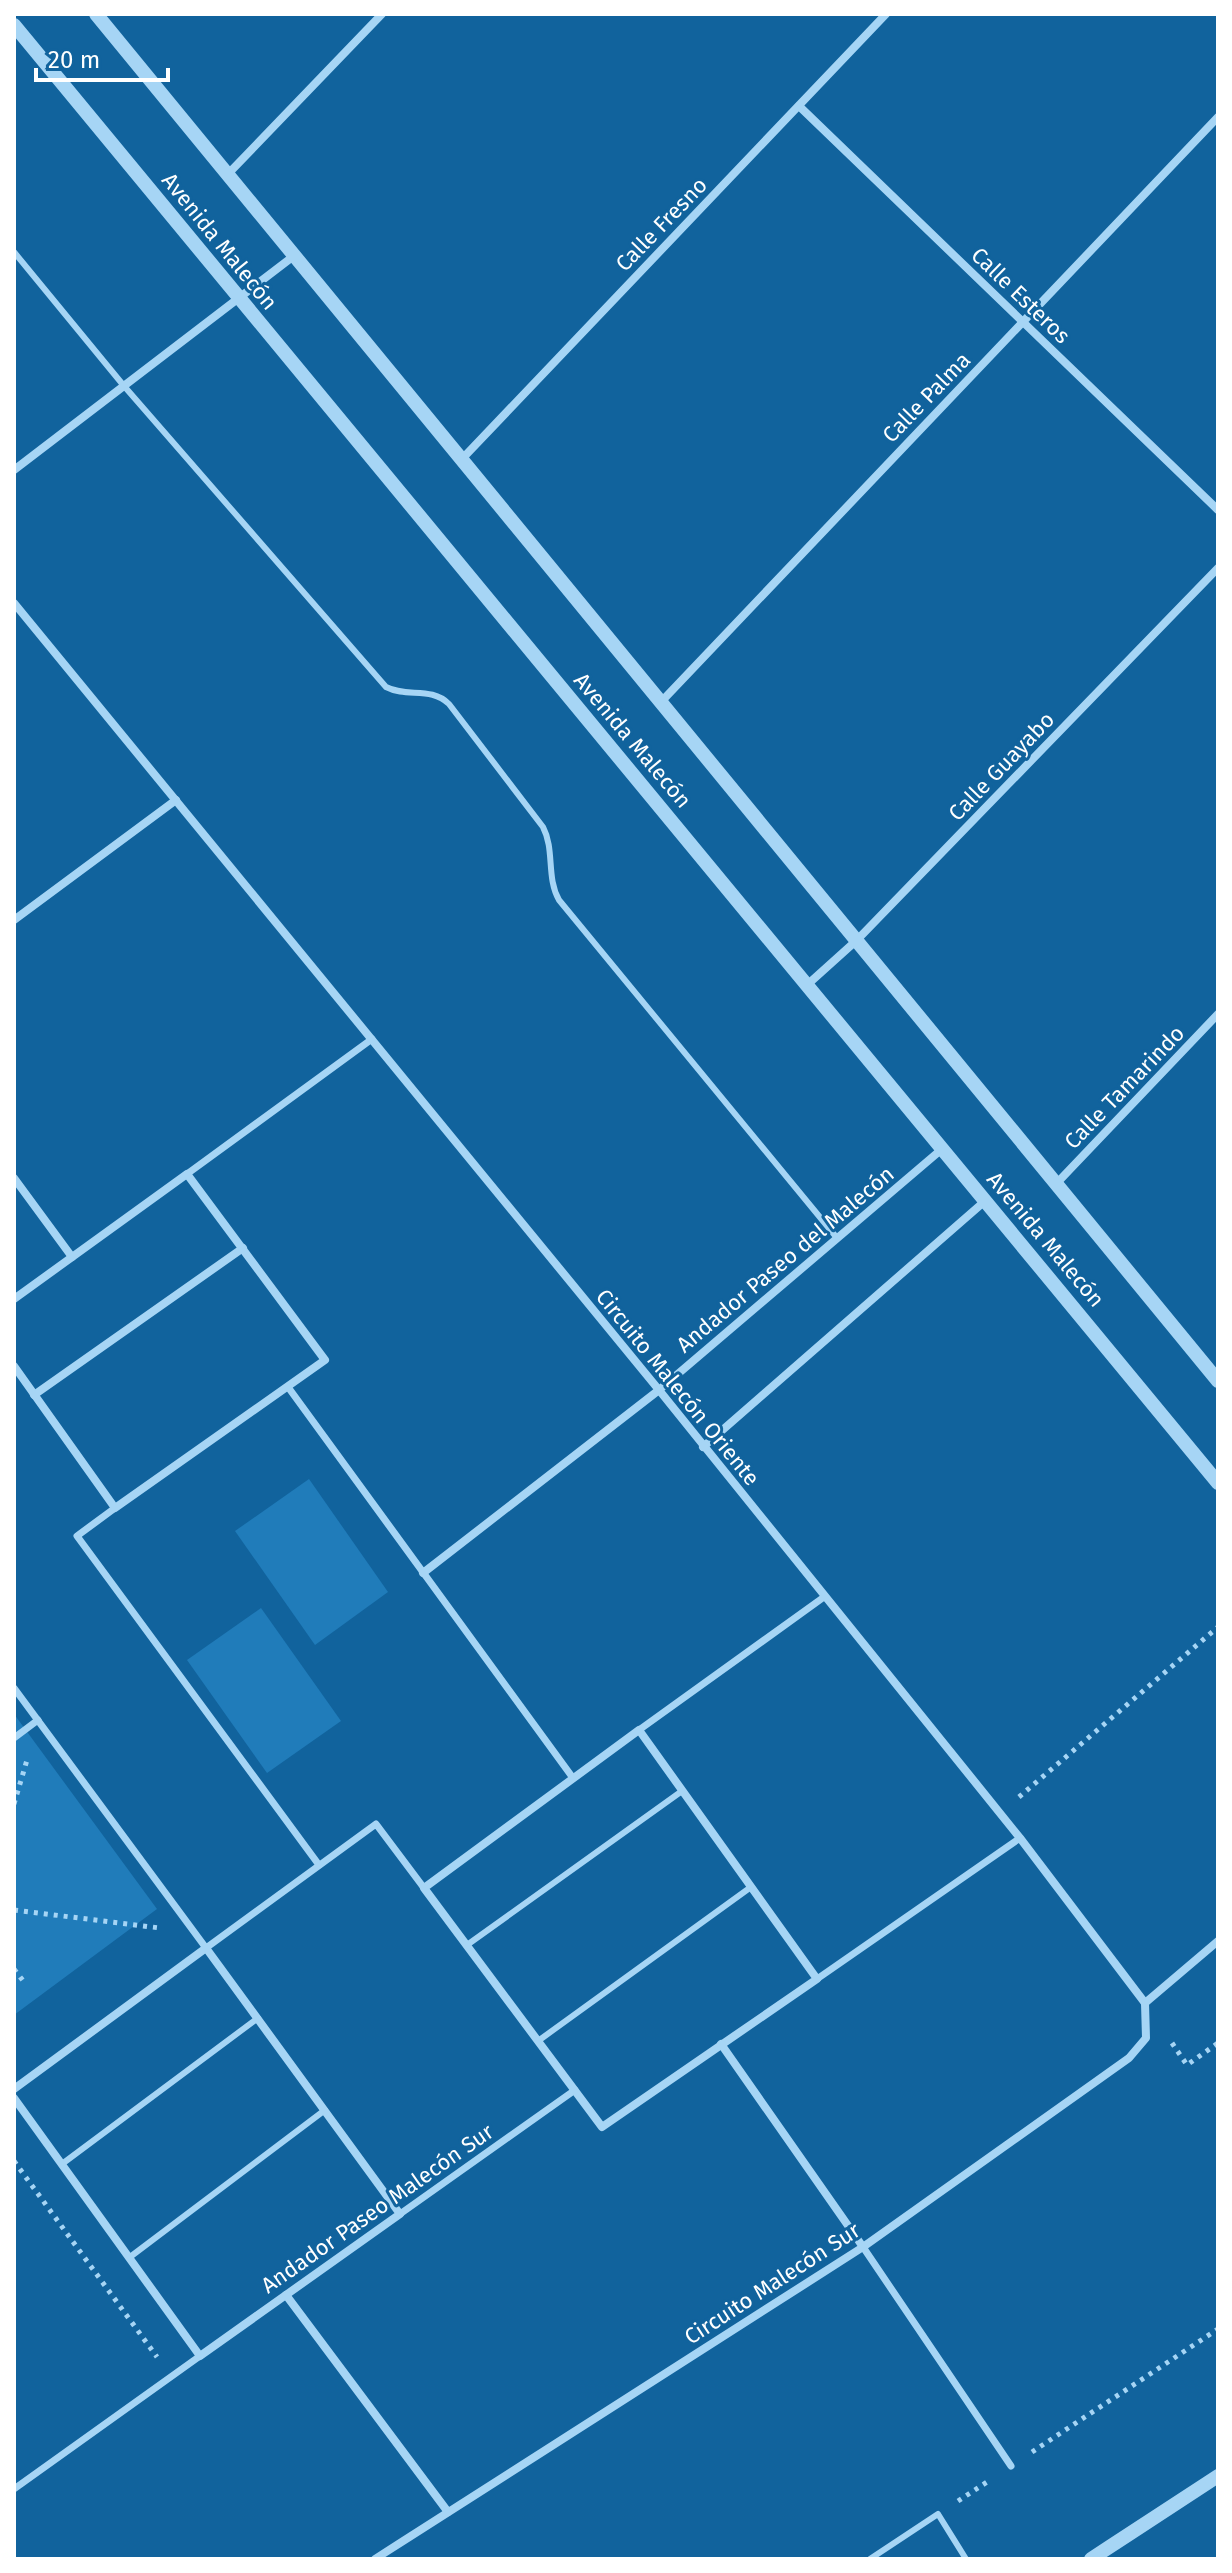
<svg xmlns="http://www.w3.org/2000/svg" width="1232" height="2573" viewBox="0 0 1232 2573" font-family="'Fira Sans',sans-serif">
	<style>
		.green { fill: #207cba }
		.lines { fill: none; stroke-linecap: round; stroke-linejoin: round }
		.path { stroke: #a6d5f5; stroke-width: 5; stroke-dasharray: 4 6; stroke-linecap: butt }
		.service { stroke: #a6d5f5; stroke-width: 6 }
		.pedestrian { stroke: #a6d5f5; stroke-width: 7 }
		.minor { stroke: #a6d5f5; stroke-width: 8 }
		.tertiary { stroke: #a6d5f5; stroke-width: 14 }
		.labels { text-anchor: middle; stroke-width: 6; stroke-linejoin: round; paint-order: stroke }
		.street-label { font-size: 22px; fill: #fff; stroke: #11639d }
	</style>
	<rect width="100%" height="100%" fill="#11639d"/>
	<g class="green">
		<path d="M309,1479L388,1592L315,1645L235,1531Z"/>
		<path d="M261,1608L341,1721L267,1773L187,1660Z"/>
		<path d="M14,1714L157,1909L14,2015Z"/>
	</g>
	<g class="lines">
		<g class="path">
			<path d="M1019,1797L1218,1627"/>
			<path d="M14,1804L27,1760"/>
			<path d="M14,1910L160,1928"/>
			<path d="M14,1969L24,1982"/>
			<path d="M1172,2043L1187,2065L1218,2043"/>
			<path d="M14,2161L157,2357"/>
			<path d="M1032,2452L1218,2329"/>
			<path d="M958,2501L990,2480"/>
		</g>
		<g class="service">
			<path d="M14,252L124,386L386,687C407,698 431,686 449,704L543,827C555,850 546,877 559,900L837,1238"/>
			<path d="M467,1945L682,1791"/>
			<path d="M538,2041L751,1887"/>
			<path d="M62,2164L258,2018"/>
			<path d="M130,2257L325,2110"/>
			<path d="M870,2559L938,2514L966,2559"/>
		</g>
		<g class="pedestrian">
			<path d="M187,1174L372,1039"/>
			<path d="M288,1387L573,1778"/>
			<path d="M115,1508L77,1536L319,1865"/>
			<path d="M14,1688L206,1948L376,1824L424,1888"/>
			<path d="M639,1730L824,1597"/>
			<path d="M14,1738L38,1720"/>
			<path d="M817,1979L1020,1838"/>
			<path d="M400,2214L575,2090"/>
			<path d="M863,2247L1011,2466"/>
			<path d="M14,2489L200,2356"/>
		</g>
		<g class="minor">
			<path d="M799,106L1218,510"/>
			<path d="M228,174L382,14"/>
			<path d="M462,459L886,14"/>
			<path d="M14,470L295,255"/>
			<path d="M14,603L659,1390L1020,1838L1145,2003"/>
			<path d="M661,702L1218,117"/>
			<path d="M14,920L176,800"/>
			<path d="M807,985L857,940L1218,568"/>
			<path d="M14,1178L72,1257"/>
			<path d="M1056,1184L1218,1014"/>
			<path d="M14,1299L187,1174L325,1360L115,1508L14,1366"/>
			<path d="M34,1395L243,1248"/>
			<path d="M703,1447L985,1201"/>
			<path d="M423,1573L659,1390L942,1149"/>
			<path d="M639,1730L817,1979L602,2127L424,1888Z"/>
			<path d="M1145,2003L1218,1941"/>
			<path d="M721,2044L863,2247"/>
			<path d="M14,2089L206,1948L400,2214L200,2356L14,2098"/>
			<path d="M286,2295L448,2512"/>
			<path d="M375,2559L863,2247L1129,2058L1146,2038L1145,2003"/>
		</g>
		<g class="tertiary">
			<path d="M96,14L1218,1381"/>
			<path d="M14,25L1218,1483"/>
			<path d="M1091,2559L1218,2476"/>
		</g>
	</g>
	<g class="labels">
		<g class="street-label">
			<text transform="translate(661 224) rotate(-46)" y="8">Calle Fresno</text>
			<text transform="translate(220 241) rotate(51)" y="8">Avenida Malecón</text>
			<text transform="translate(1021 295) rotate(44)" y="8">Calle Esteros</text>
			<text transform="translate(926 397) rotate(-46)" y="8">Calle Palma</text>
			<text transform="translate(633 740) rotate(50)" y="8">Avenida Malecón</text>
			<text transform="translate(1001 766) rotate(-46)" y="8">Calle Guayabo</text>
			<text transform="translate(1124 1087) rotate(-46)" y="8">Calle Tamarindo</text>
			<text transform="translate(1046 1239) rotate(50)" y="8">Avenida Malecón</text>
			<text transform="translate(785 1259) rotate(-40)" y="8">Andador Paseo del Malecón</text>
			<text transform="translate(678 1387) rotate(51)" y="8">Circuito Malecón Oriente</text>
			<text transform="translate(377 2208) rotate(-35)" y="8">Andador Paseo Malecón Sur</text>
			<text transform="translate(772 2283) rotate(-33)" y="8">Circuito Malecón Sur</text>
		</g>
	</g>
	<rect width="1232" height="2573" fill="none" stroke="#ffffff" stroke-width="32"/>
	<path d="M36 68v12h132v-12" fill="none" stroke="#ffffff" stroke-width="4"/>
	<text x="48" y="68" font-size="24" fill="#ffffff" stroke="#11639d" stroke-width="6" paint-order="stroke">20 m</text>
</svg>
